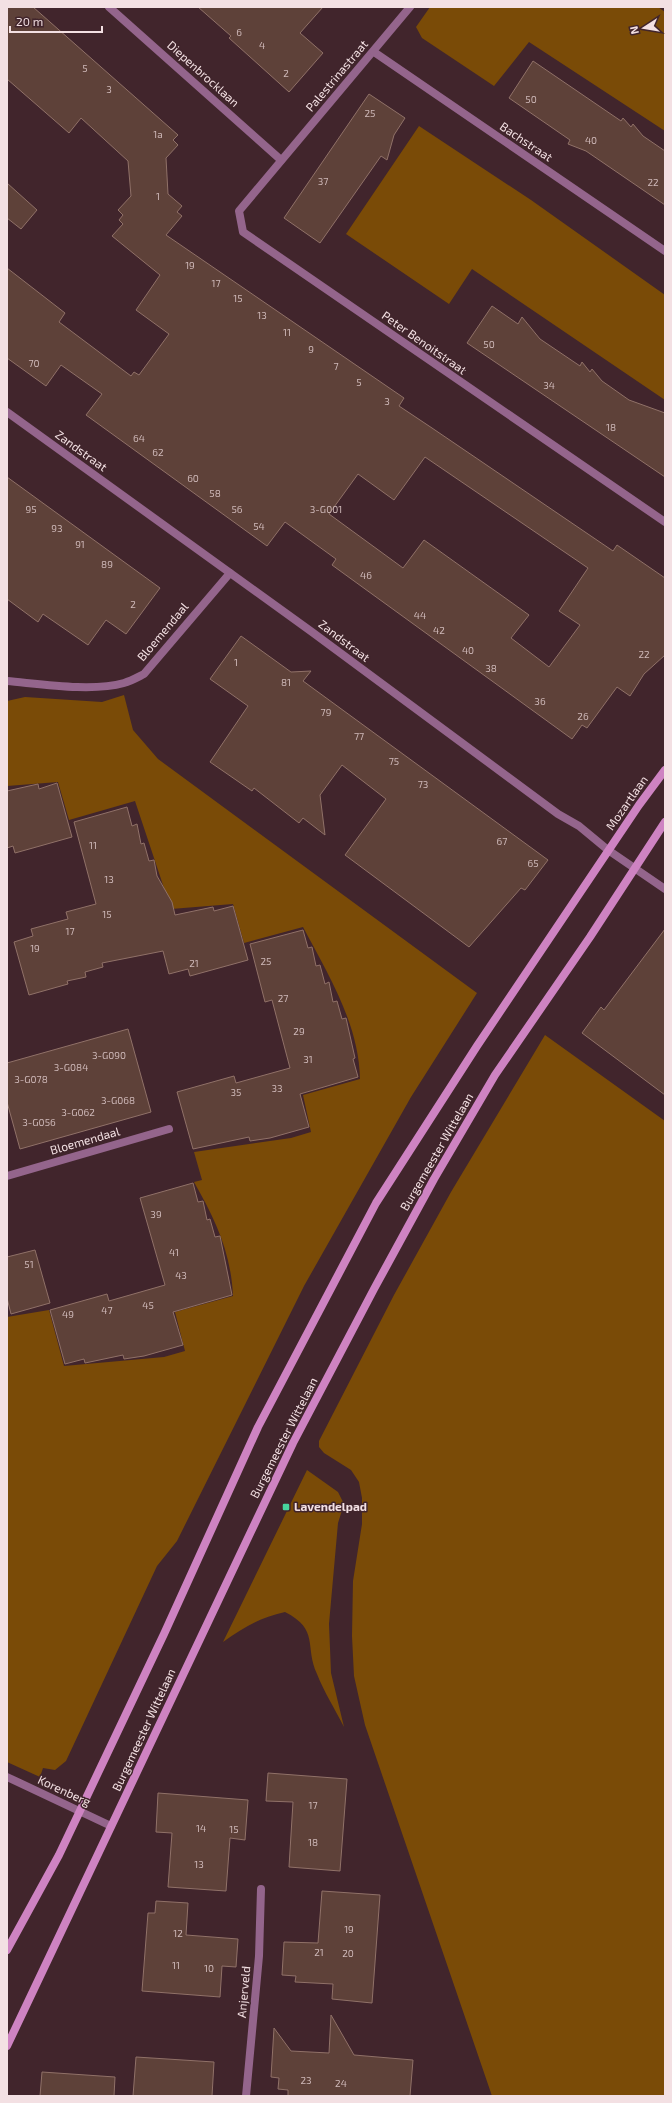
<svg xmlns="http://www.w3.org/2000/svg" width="672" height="2103" viewBox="0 0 672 2103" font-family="'Exo 2',sans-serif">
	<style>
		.green { fill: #7a4b07 }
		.building { fill: #5e4139; stroke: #907168; fill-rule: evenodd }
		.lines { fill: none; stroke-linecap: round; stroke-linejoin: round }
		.street { stroke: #94658c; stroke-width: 8 }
		.secondary { stroke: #ce83c2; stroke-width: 8 }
		.poi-dot { fill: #47d49e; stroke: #41252c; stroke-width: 1.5 }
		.labels { text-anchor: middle; stroke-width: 3; stroke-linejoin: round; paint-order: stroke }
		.number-label { font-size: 10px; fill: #ceb8b8 }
		.street-label { font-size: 12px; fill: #f3e0e3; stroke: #41252c }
		.poi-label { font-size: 12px; font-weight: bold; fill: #f3e0e3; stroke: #41252c; text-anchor: start }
	</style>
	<rect width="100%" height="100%" fill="#41252c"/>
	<g class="green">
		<path d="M430,7H658L665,12V131L529,42L494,86L422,38L416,27Z"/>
		<path d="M419,126L531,200L665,295V400L472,269L449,304L346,234Z"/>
		<path d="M124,695L133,730L158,759L477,993L411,1097L304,1286L177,1541L157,1566L66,1761L55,1770L43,1768L40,1777L7,1762V1317L49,1310L64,1366L164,1357L185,1351L175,1312L233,1296C231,1252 215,1219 194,1182L202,1180L194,1152L291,1138L311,1132L303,1095L360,1079C359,1024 328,974 303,927L244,943L233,904L171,909L135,801L69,820L58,782L7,786V701L25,697L102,702Z"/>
		<path d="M545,1035L665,1121V2096H492L365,1725L354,1676L352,1636L353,1581L362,1524V1498L359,1482L351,1470L324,1453L319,1447V1441L394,1295L451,1192Z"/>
		<path d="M307,1470L338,1492L344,1504L338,1523L329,1624L331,1673L344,1727C335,1709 324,1692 317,1674C304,1646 320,1630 285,1612C259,1618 244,1627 223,1642Z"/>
	</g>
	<g class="building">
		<path d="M7,7H33L178,135L173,140L178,145L166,158L168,194L182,206L177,212L182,216L166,235L404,398L399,406L432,428L613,551L617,545L665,578V655L644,674L630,696L617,687L587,728L582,725L572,739L332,565L336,559L285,522L267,546L86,415L102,394L61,365L46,386L7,358V268L65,313L59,322L131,376L134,372L139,375L169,334L136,310L160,275L112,236L123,224L119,220L123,215L118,210L131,196L128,161L81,118L69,133L7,79ZM425,457L588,568L559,611L580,625L549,667L511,638L529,615L424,540L403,568L329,514L358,474L394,500Z"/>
		<path d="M198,7H323L300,33L323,53L289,92L229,38L231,36Z"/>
		<path d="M533,61L621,121L623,118L631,127L633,124L643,136L665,151V205L586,151L568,144L570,140L509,98Z"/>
		<path d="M369,94L405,118L394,135L387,160L381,156L320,243L284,218Z"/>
		<path d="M7,183L37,210L21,229L7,218Z"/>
		<path d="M492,306L518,324L522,317L540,339L580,366L582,362L590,372L592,369L602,381L629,400L665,413V477L467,343Z"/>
		<path d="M7,477L160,588L126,634L106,620L88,645L43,614L38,622L7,599Z"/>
		<path d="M241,636L291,672L311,671L303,681L548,860L525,890L521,888L469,947L345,855L386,799L342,765L320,795L325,835L303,818L299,823L254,788L252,791L210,762L248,706L210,679Z"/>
		<path d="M57,783L72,837L15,853L13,846L7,848V791L38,784L39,789Z"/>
		<path d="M127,807L132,826L137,824L141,844L144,843L149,861L154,860L157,876L172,902L175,915L213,907L214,911L233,906L248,960L190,976L188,969L169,974L163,951L102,963L103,967L85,972L86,977L67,981L68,984L29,995L14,942L33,936L31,929L68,919L66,912L96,904L74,822Z"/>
		<path d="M665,929V1095L582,1033L601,1007L604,1010Z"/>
		<path d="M303,930L308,948L312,947L316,966L320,965L325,984L329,982L333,1002L337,1001L342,1019L346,1018L355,1058L353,1059L358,1077L300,1094L309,1127L270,1138L250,1141L249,1137L193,1149L177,1092L234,1076L236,1083L290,1068L272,1000L265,1002L250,944Z"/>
		<path d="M128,1029L151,1112L20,1149L7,1102V1063Z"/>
		<path d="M193,1183L198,1202L203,1201L207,1220L210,1219L215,1237L220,1236L232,1295L173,1312L183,1345L144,1356L124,1359L123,1355L85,1363L84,1359L65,1364L50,1310L107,1294L109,1301L165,1285L140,1198Z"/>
		<path d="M35,1250L50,1303L11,1314L7,1298V1257Z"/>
		<path d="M268,1773L347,1779L340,1871L289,1867L293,1802L266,1801Z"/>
		<path d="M158,1793L248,1800L245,1840L230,1838L226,1891L168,1887L172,1833L156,1832Z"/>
		<path d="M322,1891L380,1895L372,2003L332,1999L333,1984L295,1982L296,1976L282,1975L284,1942L318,1943Z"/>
		<path d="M156,1901L188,1903L186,1935L238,1939L236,1967L222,1966L220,1997L142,1991L148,1913H155Z"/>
		<path d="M331,2015L354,2055L413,2060L410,2096H288V2090L278,2089L279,2078L271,2077L274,2028L291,2051L329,2053Z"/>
		<path d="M136,2057L214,2062L212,2096H133Z"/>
		<path d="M42,2072L115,2077L114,2096H40Z"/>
	</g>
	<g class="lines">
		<g class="street">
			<path d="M109,7L281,160"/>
			<path d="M410,7L239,211L243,232L665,522"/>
			<path d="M374,52L665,251"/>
			<path d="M7,412L312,632L558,814L579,826L608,850L665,889"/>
			<path d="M7,681C41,684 92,692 124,683C131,681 138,677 144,674L230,573"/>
			<path d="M7,1176L169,1129"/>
			<path d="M7,1777L111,1826"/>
			<path d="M246,2096L259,1956L261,1889"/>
		</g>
		<g class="secondary">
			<path d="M7,1950L59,1855L164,1634L258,1427L376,1203L477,1046L639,805L665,770"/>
			<path d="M7,2046L293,1443L374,1289L434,1179L495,1075L590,937L665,822"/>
		</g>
	</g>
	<rect class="poi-dot" x="282" y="1503" width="8" height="8" rx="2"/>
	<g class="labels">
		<g class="number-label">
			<text x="239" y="36">6</text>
			<text x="262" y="49">4</text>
			<text x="85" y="72">5</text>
			<text x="286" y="77">2</text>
			<text x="109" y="93">3</text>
			<text x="531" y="103">50</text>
			<text x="370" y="117">25</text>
			<text x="158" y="138">1a</text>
			<text x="591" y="144">40</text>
			<text x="323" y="185">37</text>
			<text x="653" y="186">22</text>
			<text x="158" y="200">1</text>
			<text x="190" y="269">19</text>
			<text x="216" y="287">17</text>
			<text x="238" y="302">15</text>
			<text x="262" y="319">13</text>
			<text x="287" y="336">11</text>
			<text x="489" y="348">50</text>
			<text x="311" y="353">9</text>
			<text x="34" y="367">70</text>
			<text x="336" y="370">7</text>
			<text x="359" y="386">5</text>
			<text x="549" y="389">34</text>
			<text x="387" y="405">3</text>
			<text x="611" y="431">18</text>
			<text x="139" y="442">64</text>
			<text x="158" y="456">62</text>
			<text x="193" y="482">60</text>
			<text x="215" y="497">58</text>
			<text x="31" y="513">95</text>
			<text x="237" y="513">56</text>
			<text x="326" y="513">3-G001</text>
			<text x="259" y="530">54</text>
			<text x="57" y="532">93</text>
			<text x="80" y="548">91</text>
			<text x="107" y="568">89</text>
			<text x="366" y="579">46</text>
			<text x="133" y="608">2</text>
			<text x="420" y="619">44</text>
			<text x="439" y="634">42</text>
			<text x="468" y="654">40</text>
			<text x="644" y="658">22</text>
			<text x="236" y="666">1</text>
			<text x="491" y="672">38</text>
			<text x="286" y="686">81</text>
			<text x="540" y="705">36</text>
			<text x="326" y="716">79</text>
			<text x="583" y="720">26</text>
			<text x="359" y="740">77</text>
			<text x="394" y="765">75</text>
			<text x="423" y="788">73</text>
			<text x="502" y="845">67</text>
			<text x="93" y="849">11</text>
			<text x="533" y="867">65</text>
			<text x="109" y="883">13</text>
			<text x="107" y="918">15</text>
			<text x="70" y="935">17</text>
			<text x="35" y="952">19</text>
			<text x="266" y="965">25</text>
			<text x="194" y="967">21</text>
			<text x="283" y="1002">27</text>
			<text x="299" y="1035">29</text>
			<text x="109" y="1059">3-G090</text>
			<text x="308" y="1063">31</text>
			<text x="71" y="1071">3-G084</text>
			<text x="31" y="1083">3-G078</text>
			<text x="277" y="1092">33</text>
			<text x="236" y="1096">35</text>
			<text x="118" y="1104">3-G068</text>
			<text x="78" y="1116">3-G062</text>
			<text x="39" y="1126">3-G056</text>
			<text x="156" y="1218">39</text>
			<text x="174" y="1256">41</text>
			<text x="29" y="1268">51</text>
			<text x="181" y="1279">43</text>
			<text x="148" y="1309">45</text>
			<text x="107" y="1314">47</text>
			<text x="68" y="1318">49</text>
			<text x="313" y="1809">17</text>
			<text x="201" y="1832">14</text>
			<text x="234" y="1833">15</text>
			<text x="313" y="1846">18</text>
			<text x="199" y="1868">13</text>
			<text x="349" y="1933">19</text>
			<text x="178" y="1937">12</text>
			<text x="319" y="1956">21</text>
			<text x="348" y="1957">20</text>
			<text x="176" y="1969">11</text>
			<text x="209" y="1972">10</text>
			<text x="306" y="2084">23</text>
			<text x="341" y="2087">24</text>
		</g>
		<g class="street-label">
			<text transform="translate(203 74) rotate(42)" y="4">Diepenbrocklaan</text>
			<text transform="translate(337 76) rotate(-50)" y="4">Palestrinastraat</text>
			<text transform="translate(526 142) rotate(34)" y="4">Bachstraat</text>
			<text transform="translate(424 343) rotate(35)" y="4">Peter Benoitstraat</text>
			<text transform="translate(81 451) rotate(36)" y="4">Zandstraat</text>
			<text transform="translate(163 632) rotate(-50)" y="4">Bloemendaal</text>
			<text transform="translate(344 641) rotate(37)" y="4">Zandstraat</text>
			<text transform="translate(627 803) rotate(-55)" y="4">Mozartlaan</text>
			<text transform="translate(85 1141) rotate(-16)" y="4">Bloemendaal</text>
			<text transform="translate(437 1152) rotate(-60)" y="4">Burgemeester Wittelaan</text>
			<text transform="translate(284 1438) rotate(-63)" y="4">Burgemeester Wittelaan</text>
			<text transform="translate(144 1730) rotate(-65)" y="4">Burgemeester Wittelaan</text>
			<text transform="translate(64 1791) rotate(25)" y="4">Korenberg</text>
			<text transform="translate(244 1992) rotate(-85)" y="4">Anjerveld</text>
		</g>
		<g class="poi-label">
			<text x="294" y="1511">Lavendelpad</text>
		</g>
	</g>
	<rect width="672" height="2103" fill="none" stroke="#f3e0e3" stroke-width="16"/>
	<g transform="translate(644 28) rotate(258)" stroke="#41252c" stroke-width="3" paint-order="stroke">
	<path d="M0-3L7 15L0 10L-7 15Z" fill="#f3e0e3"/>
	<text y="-6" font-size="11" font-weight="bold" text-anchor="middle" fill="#f3e0e3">N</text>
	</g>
	<path d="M10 26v6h92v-6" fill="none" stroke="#f3e0e3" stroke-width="2"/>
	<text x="16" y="26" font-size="12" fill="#f3e0e3" stroke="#41252c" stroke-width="3" paint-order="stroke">20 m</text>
</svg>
